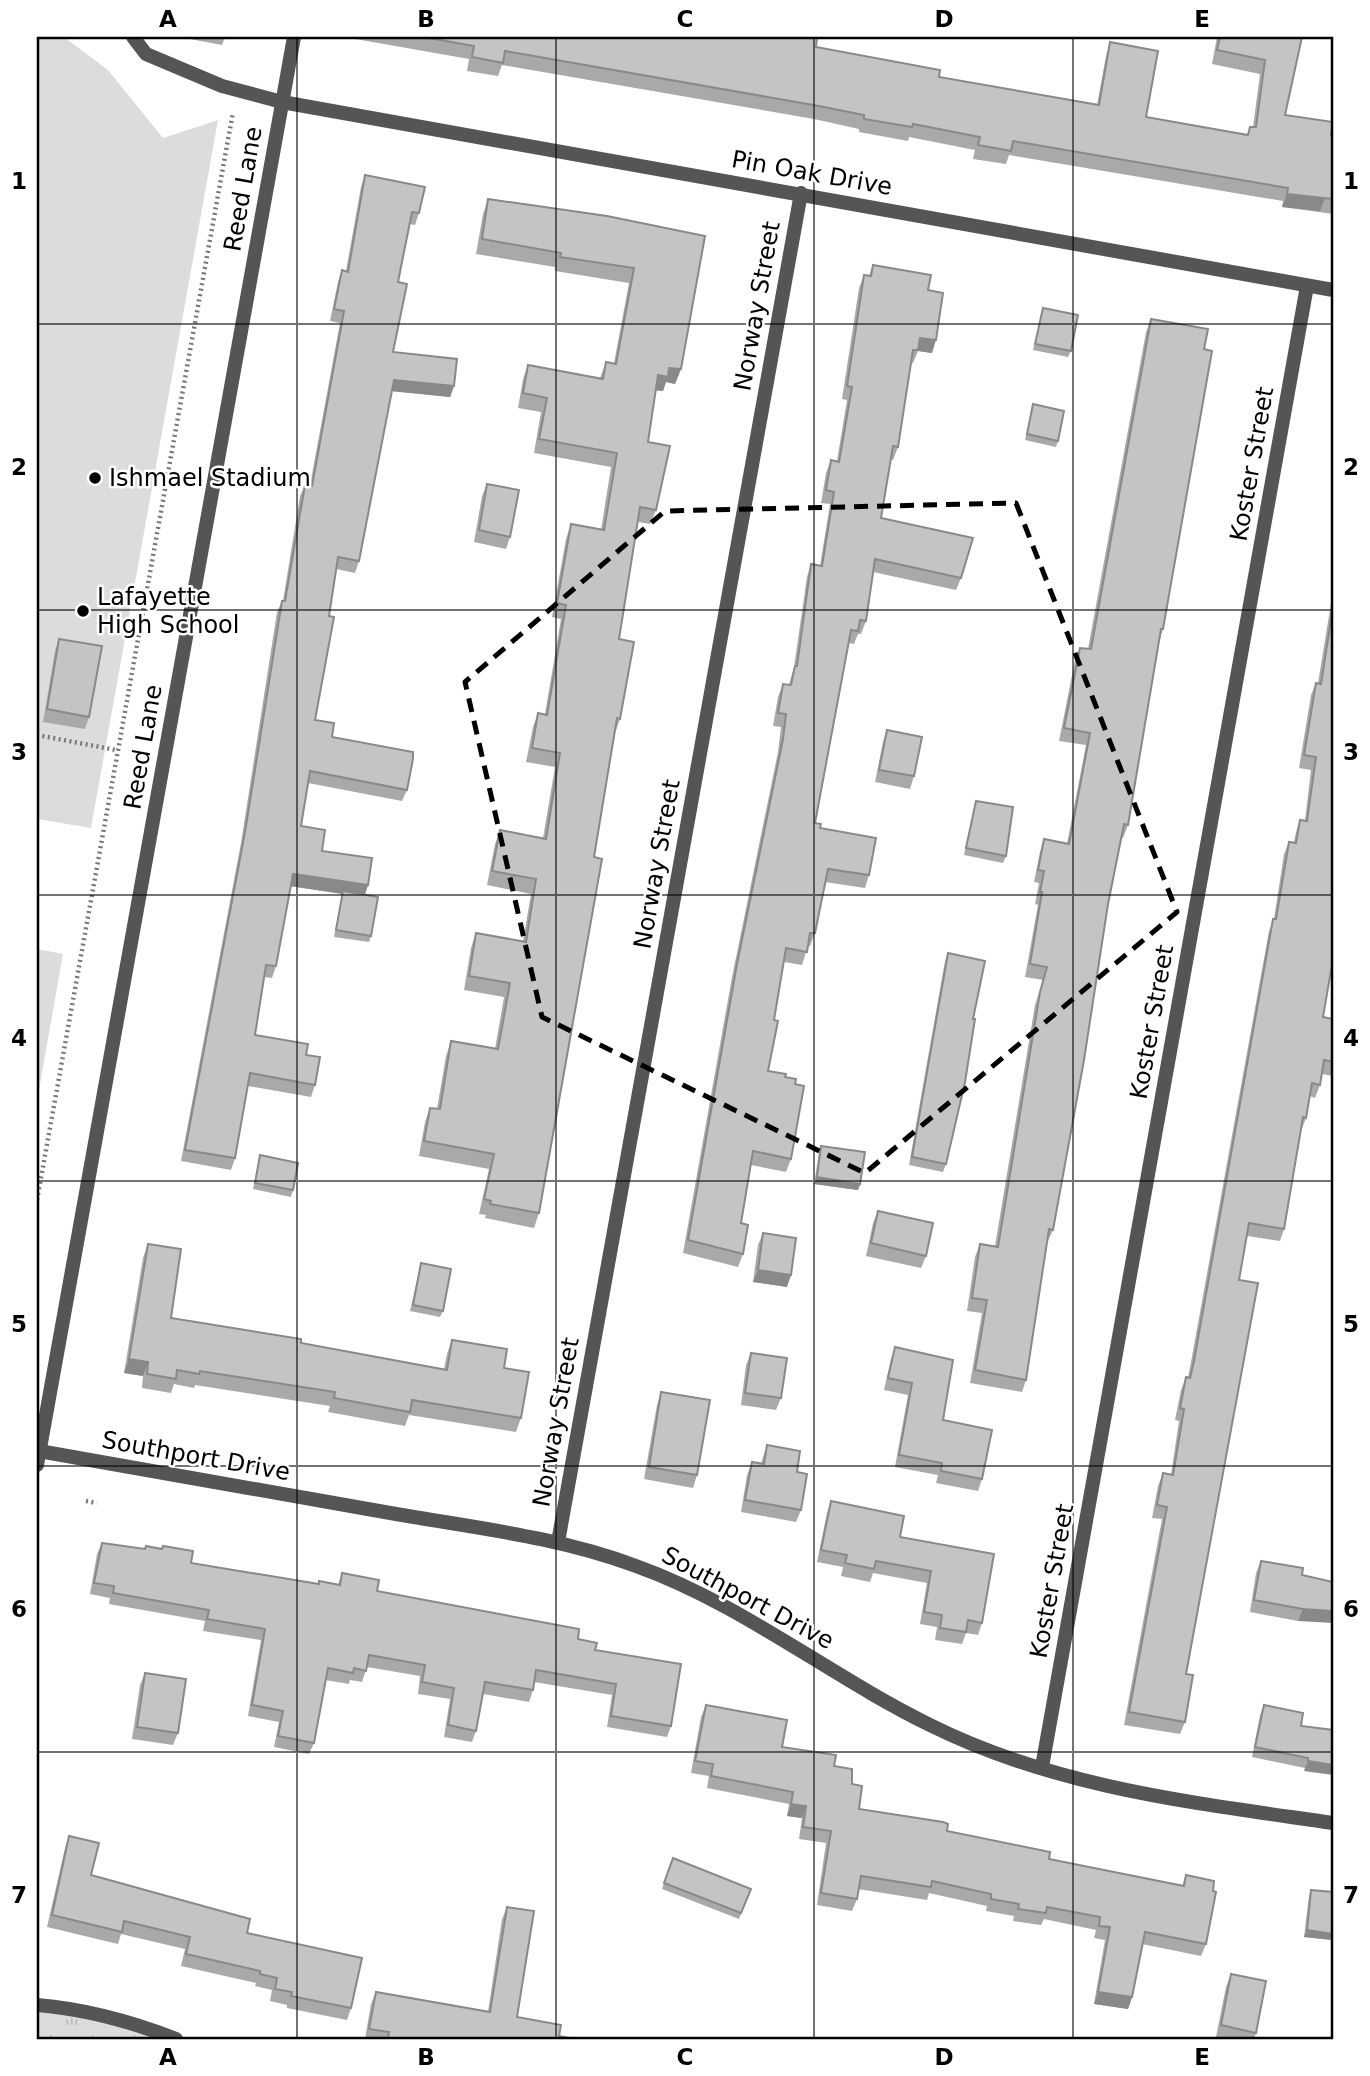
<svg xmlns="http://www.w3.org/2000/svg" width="1370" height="2076" viewBox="0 0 1370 2076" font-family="'DejaVu Sans',sans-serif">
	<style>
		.grass { fill: url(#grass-tufts) }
		.garden { fill: #dcdcdc }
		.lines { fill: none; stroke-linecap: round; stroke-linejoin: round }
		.path { stroke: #777; stroke-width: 4.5; stroke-dasharray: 2 3.5; stroke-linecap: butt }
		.service { stroke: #555; stroke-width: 14 }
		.minor { stroke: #555; stroke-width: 14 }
		.wall { fill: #a9a9a9 }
		.shaded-wall { fill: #898989 }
		.building { fill: #c4c4c4; stroke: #898989; stroke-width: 2 }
		.marked { fill: none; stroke: #000; stroke-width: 5; stroke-dasharray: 14 9; stroke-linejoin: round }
		.grid { fill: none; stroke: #000; stroke-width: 2; stroke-opacity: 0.55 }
		.poi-dot { fill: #000; stroke: #fff; stroke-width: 2.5 }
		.labels { text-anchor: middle; stroke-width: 5; stroke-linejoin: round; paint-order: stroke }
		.street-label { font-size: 24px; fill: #000; stroke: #fff }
		.poi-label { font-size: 24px; fill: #000; stroke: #fff; text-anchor: start }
		.neatline { fill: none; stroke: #000; stroke-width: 2.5 }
		.grid-label { font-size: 23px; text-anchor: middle; font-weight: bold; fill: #000 }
	</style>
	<defs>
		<pattern id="grass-tufts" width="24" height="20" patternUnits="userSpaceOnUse" patternTransform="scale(1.75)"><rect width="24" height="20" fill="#dcdcdc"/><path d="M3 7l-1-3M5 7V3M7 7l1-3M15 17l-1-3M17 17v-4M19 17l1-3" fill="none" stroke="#bbb"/></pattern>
	</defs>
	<rect width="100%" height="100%" fill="#fff"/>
	<path class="grass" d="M37,2005L172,2039H37Z"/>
	<g class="garden">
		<path d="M37,37H64L108,70L163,138L218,120L91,828L37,819Z"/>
		<path d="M37,949L63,954L37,1101Z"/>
	</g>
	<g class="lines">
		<g class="path">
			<path d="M37,735L116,750"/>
			<path d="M37,1200L233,112"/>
			<path d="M86,1501L97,1503"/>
		</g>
		<path class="service" d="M133,37L146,54L222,86L282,102"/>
		<g class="minor">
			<path d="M282,102L1333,290"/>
			<path d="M39,1451C158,1472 277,1493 396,1514C476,1528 559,1537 636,1566C742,1604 830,1676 930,1725C1056,1788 1196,1803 1333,1823"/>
			<path d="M37,1465L294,37"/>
			<path d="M558,1542L801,193"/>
			<path d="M1042,1767L1307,286"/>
			<path d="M37,2005C86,2009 130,2021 176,2039"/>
		</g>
	</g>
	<g class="wall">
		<path d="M179,37H225L222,45Z"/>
		<path d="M344,37H817L816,47L939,77L1097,105L1106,56L1110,42L1146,117L1247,135L1250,127H1253L1260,74L1212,64L1217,37H1302L1285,115L1333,135V214L1282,207L1283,201L1009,155L1006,164L973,159L975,150L909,137L908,141L859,132V129L814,119L502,65L498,76L467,71L469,59Z"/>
		<path d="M365,175L419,213L415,225L409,224L398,282L393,352L454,386L450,397L392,391L359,561L355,573L336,569L315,720L332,737L407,790L402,801L308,783L301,826L322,851L368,885L365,895L371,936L369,942L334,937L342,894L291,886L276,966L272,978L264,977L255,1035L306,1055L315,1085L311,1097L248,1086L235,1158L231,1170L181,1161L241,843L277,612L282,601H283L300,496L305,485H310L340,323L330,321L338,282L342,270L346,271L361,187Z"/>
		<path d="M488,199L705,236L681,369L675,384L666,382L663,391L656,390L648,442L656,510L650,524L638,522L619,639L620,719L615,733L594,857L539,1213L534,1228L485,1218L486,1215L479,1214L489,1169L419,1156L425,1122L430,1108L437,1109L446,1056L451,1041L495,1049L504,997L464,990L471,948L476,933L523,941L531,894L487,885L495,844L500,830L543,838L555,767L526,762L533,727L538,713L545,714L561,619L552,617L566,539L571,524L601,530L611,467L534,453L541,412L518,408L523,379L528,365L600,378L606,362L614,363L629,283L555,271V267L476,254L483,214Z"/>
		<path d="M873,265L928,290L932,353L918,351L913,363H911L898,447L893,460H891L881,518L961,578L956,590L873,572L866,621L861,634H858L854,644L848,643L815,823L869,875L865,888L825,882L815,933L810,946H808L802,965L784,962L774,1020L768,1071L785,1077L795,1084L791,1159L786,1172L751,1165L741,1223L743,1254L738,1267L683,1253L732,977L778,752L781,727L773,726L778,697L783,684L789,685L794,667L807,577L811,564L820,566L830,504L821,503L826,473L831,460L837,461L847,400L842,399L859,288L864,275L869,276Z"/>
		<path d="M1043,308L1071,351L1068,357L1033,350Z"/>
		<path d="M1151,319L1204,349L1163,629L1159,642L1128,825L1123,838L1121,837L1108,904L1053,1230L1047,1243L1026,1380L1022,1392L970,1383L982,1313L967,1311L975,1257L980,1244L995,1246L1035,1005L1043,980L1025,977L1038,905L1035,904L1039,883L1034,882L1040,852L1044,839L1067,844L1086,745L1059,741L1075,660L1080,648L1088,649L1146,332Z"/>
		<path d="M1033,404L1058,441L1056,447L1025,440Z"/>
		<path d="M487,484L510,537L506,549L474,542L482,496Z"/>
		<path d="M1333,591V959L1323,1017L1333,1019V1076L1322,1074L1320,1085L1315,1098L1310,1096L1306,1118L1301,1131L1284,1229L1280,1241L1247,1236L1239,1280L1186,1674L1185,1722L1180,1734L1124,1725L1162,1519L1152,1518L1158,1486L1163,1473L1171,1475L1179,1421L1175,1420L1181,1390L1186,1377H1188L1189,1373L1269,931L1274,919L1284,854L1289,842H1294L1296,832L1300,820H1305L1311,770L1299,768L1311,695L1316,683H1318Z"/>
		<path d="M59,639L89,717L85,729L43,722L55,651Z"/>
		<path d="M887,730L914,776L910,789L875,782L883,742Z"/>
		<path d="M976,801L1006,856L1003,863L964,855Z"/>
		<path d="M948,953L973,1019L946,1164L943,1172L909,1165L945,961Z"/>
		<path d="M821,1146L860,1184L858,1190L814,1184L819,1152Z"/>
		<path d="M260,1155L293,1190L291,1197L253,1189Z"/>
		<path d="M878,1211L926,1256L921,1268L866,1256L873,1223Z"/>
		<path d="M763,1233L787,1287L753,1282L758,1245Z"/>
		<path d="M148,1244L171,1318L301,1343L444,1369L447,1354L452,1340L504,1368L521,1418L516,1432L409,1415L405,1426L328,1412L330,1406L195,1385L194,1388L174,1384L171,1393L142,1388L143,1376L124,1373L143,1258Z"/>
		<path d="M421,1263L443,1311L440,1317L410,1311Z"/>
		<path d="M895,1347L982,1479L978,1491L936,1483L938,1475L895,1467L908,1395L884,1390L891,1359Z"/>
		<path d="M751,1353L781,1398L776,1410L741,1405L746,1365Z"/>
		<path d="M661,1392L697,1475L693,1488L644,1479L657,1405Z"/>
		<path d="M767,1445L797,1472L801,1510L796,1522L741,1512L747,1475L752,1462L761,1464L763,1457Z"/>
		<path d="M831,1501L900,1537L982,1623L978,1635L966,1633L962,1644L935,1640L937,1627L920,1624L927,1583L873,1573L870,1582L841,1576L843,1567L817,1562L827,1513Z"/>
		<path d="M102,1543L144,1549L146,1546L162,1549L163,1546L191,1563L318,1584L338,1585L342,1573L377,1591L578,1639L595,1650L671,1726L667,1737L607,1727L612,1695L534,1682L533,1690L529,1702L483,1694L476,1731L472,1742L444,1737L450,1699L418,1694L420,1676L367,1667L362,1682L350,1680L349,1684L325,1680L314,1743L309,1754L274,1747L279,1722L248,1716L261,1640L203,1631L205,1621L109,1604L110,1598L90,1594L97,1554Z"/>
		<path d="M1261,1561L1302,1575L1333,1582L1298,1621L1250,1612L1256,1573Z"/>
		<path d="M145,1673L178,1733L173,1745L132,1739L140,1685Z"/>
		<path d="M706,1705L782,1747L834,1766L852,1784L859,1809L947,1831L1049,1859L1182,1886L1186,1875L1206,1944L1201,1956L1142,1944L1132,1997L1128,2009L1094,2004L1105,1940L1094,1938L1096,1930L1044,1919L1041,1925L1013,1921L1014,1916L986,1911L987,1906L929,1893L927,1900L858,1889L857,1899L852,1911L817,1905L826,1843L799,1839L802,1818L787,1816L789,1804L707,1788L709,1776L691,1773L701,1717Z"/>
		<path d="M1264,1705L1301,1726L1333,1730L1304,1771L1305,1768L1252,1757L1260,1715Z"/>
		<path d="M69,1836L91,1875L247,1933L351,2008L347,2020L287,2008V2005L270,2001L272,1990L255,1986L256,1983L181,1966L185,1949L121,1934L118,1944L47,1927L65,1848Z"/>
		<path d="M673,1858L751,1889L739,1919L662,1889Z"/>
		<path d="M1311,1890L1333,1892V1936L1332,1940L1304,1937L1309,1896Z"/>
		<path d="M507,1907L517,2017L559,2036L575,2039H365L371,2004L376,1992L488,2012L502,1919Z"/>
		<path d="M1231,1974L1256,2033L1254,2039H1225L1216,2037L1226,1987Z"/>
	</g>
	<g class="shaded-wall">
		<path d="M1287,194L1325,198L1320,211L1282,207Z"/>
		<path d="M920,338L936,340L932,353L918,351Z"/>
		<path d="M669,368L681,369L675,384L666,382L663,391L652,390L658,375Z"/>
		<path d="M394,380L454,386L450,397L390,391Z"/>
		<path d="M293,874L368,885L364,897L289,886Z"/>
		<path d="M817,1177L860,1184L858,1190L814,1184Z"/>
		<path d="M758,1270L791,1275L787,1287L753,1282Z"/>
		<path d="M129,1359L148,1362L143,1376L124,1373Z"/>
		<path d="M1303,1609L1333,1611V1623L1298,1621Z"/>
		<path d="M1308,1761L1333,1765V1775L1304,1771Z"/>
		<path d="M791,1804L806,1806L802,1818L787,1816Z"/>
		<path d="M1307,1930L1333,1934V1936L1332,1940L1304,1937Z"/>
		<path d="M1098,1992L1132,1997L1128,2009L1094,2004Z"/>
	</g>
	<g class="building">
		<path d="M423,37H817L816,47L940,70L939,77L1099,105L1110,42L1158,51L1146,117L1248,135L1250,127H1256L1265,60L1217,50L1220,37H1302L1285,115L1333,122L1331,135H1333V199L1287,194L1288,188L1013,141L1011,151L978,145L980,137L913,124L912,127L864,119V115L819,106L505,51L503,63L472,57L474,46Z"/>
		<path d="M365,175L425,187L419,213L412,212L398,282L407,284L393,352L457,359L454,386L394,380L359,561L338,557L329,616L334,617L315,720L334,723L332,737L413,752V759L407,790L310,771L301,826L325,830L322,851L372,858L368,885L293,874L276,966L266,965L255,1035L308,1044L306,1055L320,1057L315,1085L250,1073L235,1158L185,1150L245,832L282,601H285L305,485L312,486L344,311L334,309L342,270L348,272Z"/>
		<path d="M488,199L607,216L705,236L681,369L669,368L668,377L658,375L648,442L670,446L656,510L640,507L619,639L634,642L620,719L617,718L594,857L602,859L539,1213L490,1204L491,1201L484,1199L494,1154L424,1141L430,1108L440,1109L451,1041L498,1049L510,983L469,976L476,933L526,942L536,879L492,871L500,830L546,839L560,753L532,748L538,713L547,715L566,605L557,603L571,524L604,530L617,453L539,439L547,398L523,393L528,365L603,379L606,362L616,364L634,268L560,257L561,253L482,239Z"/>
		<path d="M873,265L931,275L928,290L943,293L936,340L920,338L918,350H913L898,447L893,446L881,518L973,538L961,578L875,559L866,621L860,620L858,631L851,630L815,823L821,824L820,828L876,838L869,875L828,869L815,933H810L807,952L786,948L774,1020L778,1021L768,1071L786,1074L785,1077L796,1079L795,1084L804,1086L791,1159L753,1151L741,1223L748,1225L743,1254L688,1240L737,964L783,739L786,714L778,713L783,684L791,685L795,666H797L811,564L822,566L834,492L826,490L831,460L839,462L852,387L847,386L864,275L871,276Z"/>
		<path d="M1043,308L1078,315L1071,351L1035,344Z"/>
		<path d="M1151,319L1208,329L1204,349L1212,351L1163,629H1161L1128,825L1124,824L1108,904L1084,1060L1053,1230L1049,1229L1026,1380L975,1370L987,1300L972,1298L980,1244L998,1247L1040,992L1047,967L1030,964L1042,892H1040L1044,871L1038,870L1044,839L1069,844L1090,733L1064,728L1080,648L1091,649Z"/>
		<path d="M1033,404L1064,411L1058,441L1027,434Z"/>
		<path d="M487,484L519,490L510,537L479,530Z"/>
		<path d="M1333,607V959L1323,1017L1333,1019V1062L1324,1060L1320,1085L1312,1083L1306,1118L1303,1117L1284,1229L1249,1223L1239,1280L1258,1283L1186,1674L1193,1675L1185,1722L1129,1712L1167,1507L1157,1505L1163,1473L1173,1475L1184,1409L1180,1408L1186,1377L1190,1378L1194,1361L1273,919H1276L1289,842L1296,843L1300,820L1307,821L1316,757L1304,755L1316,683L1321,684Z"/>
		<path d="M59,639L102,646L89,717L47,709Z"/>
		<path d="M887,730L922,737L914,776L879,770Z"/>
		<path d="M976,801L1013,807L1006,856L966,848Z"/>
		<path d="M343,891L378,897L371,936L336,930Z"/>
		<path d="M948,953L985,961L973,1019H975L965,1082L946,1164L912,1157Z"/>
		<path d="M821,1146L865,1152L860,1184L817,1177Z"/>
		<path d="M260,1155L298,1163L293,1190L255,1183Z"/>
		<path d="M878,1211L933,1223L926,1256L871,1243Z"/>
		<path d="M763,1233L796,1238L791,1275L758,1270Z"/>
		<path d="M148,1244L181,1249L171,1318L301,1339V1343L447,1370L452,1340L507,1349L504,1368L529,1372L521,1418L412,1400L410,1412L334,1398L335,1392L200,1371L199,1374L177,1370L176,1379L147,1374L148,1362L129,1359Z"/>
		<path d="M421,1263L451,1269L443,1311L413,1305Z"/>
		<path d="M895,1347L953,1360L943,1420L992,1430L982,1479L941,1471L942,1463L899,1455L912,1383L888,1378Z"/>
		<path d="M751,1353L787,1358L781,1398L745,1393Z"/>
		<path d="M661,1392L710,1400L697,1475L649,1467Z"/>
		<path d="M767,1445L800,1451L797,1472L807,1474L801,1510L745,1500L752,1462L764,1464Z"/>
		<path d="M831,1501L904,1516L900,1537L994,1554L982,1623L968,1620L966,1632L940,1628L942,1615L924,1612L931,1571L876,1561L874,1569L845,1563L847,1555L821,1550Z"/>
		<path d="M102,1543L145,1549L146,1546L162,1549L163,1546L193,1551L191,1563L319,1584V1581L340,1585L342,1573L379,1580L377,1591L579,1629L578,1639L597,1643L595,1650L681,1664L671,1726L611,1716L616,1684L536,1670L533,1690L485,1682L476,1731L448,1725L454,1688L422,1682L425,1665L369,1655L366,1671L354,1668L353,1673L328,1668L314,1743L278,1736L283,1711L252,1705L265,1629L207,1619L209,1610L113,1593L114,1586L94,1583Z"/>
		<path d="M1261,1561L1303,1568L1302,1575L1333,1582V1611L1303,1609L1254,1600Z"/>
		<path d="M145,1673L186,1679L178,1733L137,1727Z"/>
		<path d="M706,1705L787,1720L782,1747L836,1755L834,1766L852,1769V1784L862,1786L859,1809L943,1822L948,1824L947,1831L1050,1852L1049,1859L1184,1886L1186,1875L1214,1881L1213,1891L1216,1892L1206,1944L1145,1932L1132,1997L1098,1992L1110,1927L1099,1926L1100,1917L1047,1907L1046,1913L1018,1909L1019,1904L991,1899V1894L932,1881L931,1887L861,1876L857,1899L821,1893L831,1831L803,1827L806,1806L791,1804L793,1792L711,1776L713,1764L695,1761Z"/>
		<path d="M1264,1705L1303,1713L1301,1726L1333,1730V1765L1308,1761V1758L1255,1747Z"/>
		<path d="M69,1836L99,1843L91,1875L250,1919L247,1933L362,1958L351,2008L291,1996L292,1992L275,1989L277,1978L260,1974V1971L186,1954L190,1937L124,1921L122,1932L52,1915Z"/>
		<path d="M673,1858L751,1889L741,1913L664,1883Z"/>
		<path d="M1311,1890L1333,1892V1934L1307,1930Z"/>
		<path d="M507,1907L534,1911L517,2017L561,2025L559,2036L575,2039H388L389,2032L369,2029L376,1992L490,2012Z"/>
		<path d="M1231,1974L1266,1981L1256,2033L1221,2025Z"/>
	</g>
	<path class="marked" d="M1016,503L1177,912L865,1173L542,1017L465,682L665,511Z"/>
	<path class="grid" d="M297,37V2039M556,37V2039M814,37V2039M1073,37V2039M37,324H1333M37,610H1333M37,895H1333M37,1181H1333M37,1466H1333M37,1752H1333"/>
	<g class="poi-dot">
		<circle cx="95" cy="478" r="7"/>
		<circle cx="83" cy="611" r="7"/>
	</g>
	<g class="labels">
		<g class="street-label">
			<text transform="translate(812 173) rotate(10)" y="8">Pin Oak Drive</text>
			<text transform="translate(243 189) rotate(-80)" y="8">Reed Lane</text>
			<text transform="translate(757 306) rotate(-80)" y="8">Norway Street</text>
			<text transform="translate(1252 464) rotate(-80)" y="8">Koster Street</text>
			<text transform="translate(143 747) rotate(-80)" y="8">Reed Lane</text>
			<text transform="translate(657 864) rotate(-80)" y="8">Norway Street</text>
			<text transform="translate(1152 1022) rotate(-80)" y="8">Koster Street</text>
			<text transform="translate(556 1422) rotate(-80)" y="8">Norway Street</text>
			<text transform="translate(196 1456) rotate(10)" y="8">Southport Drive</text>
			<text transform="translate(1052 1581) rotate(-80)" y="8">Koster Street</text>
			<text transform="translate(748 1598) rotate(28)" y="8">Southport Drive</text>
		</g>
		<g class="poi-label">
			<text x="109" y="486">Ishmael Stadium</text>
			<text x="97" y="605">Lafayette<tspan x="97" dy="28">High School</tspan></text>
		</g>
	</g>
	<rect width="1370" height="2076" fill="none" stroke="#ffffff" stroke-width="77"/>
	<rect x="38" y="38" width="1294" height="2000" class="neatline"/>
	<g class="grid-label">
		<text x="168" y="27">A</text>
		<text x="426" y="27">B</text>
		<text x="685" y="27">C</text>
		<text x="944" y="27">D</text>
		<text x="1202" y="27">E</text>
		<text x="19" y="189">1</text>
		<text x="1351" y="189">1</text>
		<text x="19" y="475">2</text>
		<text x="1351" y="475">2</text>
		<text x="19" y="760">3</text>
		<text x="1351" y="760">3</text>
		<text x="19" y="1046">4</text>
		<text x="1351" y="1046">4</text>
		<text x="19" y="1332">5</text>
		<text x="1351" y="1332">5</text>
		<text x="19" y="1617">6</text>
		<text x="1351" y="1617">6</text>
		<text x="19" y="1903">7</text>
		<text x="1351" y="1903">7</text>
		<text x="168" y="2065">A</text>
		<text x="426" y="2065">B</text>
		<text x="685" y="2065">C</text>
		<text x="944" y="2065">D</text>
		<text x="1202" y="2065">E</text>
	</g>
</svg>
